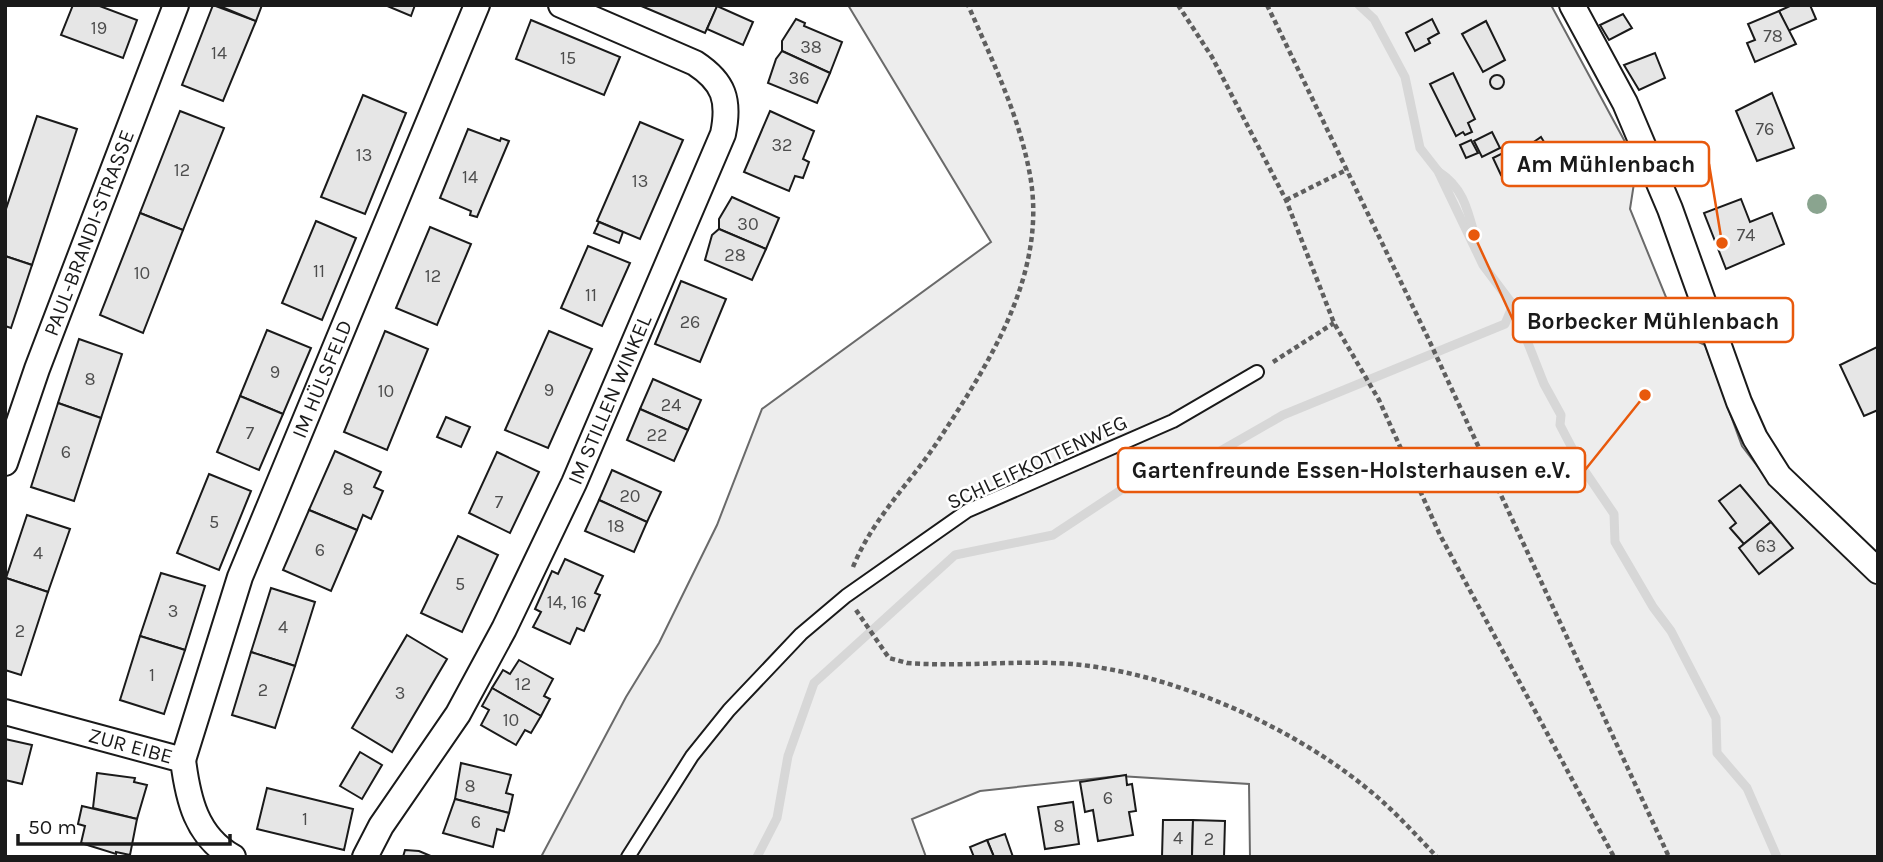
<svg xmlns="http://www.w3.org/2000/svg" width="1883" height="862" viewBox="0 0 1883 862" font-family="Karla,sans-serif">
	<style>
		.built { fill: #ededed; stroke: #6a6a6a; stroke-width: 2 }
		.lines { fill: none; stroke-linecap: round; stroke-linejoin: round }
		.stream { stroke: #d7d7d7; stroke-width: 9 }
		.building { fill: #e6e6e6; stroke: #1a1a1a; stroke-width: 2 }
		.lane-casing { stroke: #1a1a1a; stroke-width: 16 }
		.street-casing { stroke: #1a1a1a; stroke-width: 28 }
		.path { stroke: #5f5f5f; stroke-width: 4.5; stroke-dasharray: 5 3.5; stroke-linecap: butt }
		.lane { stroke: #fff; stroke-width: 12 }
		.street { stroke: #fff; stroke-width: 24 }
		.tree { fill: #8aa48f }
		.labels { text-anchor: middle; stroke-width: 5; stroke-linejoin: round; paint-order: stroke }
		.number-label { font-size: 18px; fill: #4d4d4d }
		.street-label { font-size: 21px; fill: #1a1a1a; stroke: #fff }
		.leader { fill: none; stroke: #e8590c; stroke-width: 2.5 }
		.callout-dot { fill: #e8590c; stroke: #fff; stroke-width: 2.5 }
		.callout { fill: #fff; stroke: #e8590c; stroke-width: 2.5 }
		.callout-label { font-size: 23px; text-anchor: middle; font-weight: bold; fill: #1a1a1a }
	</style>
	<rect width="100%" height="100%" fill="#fff"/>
	<path class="built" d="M848,5H1551L1637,164L1630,209L1681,334L1705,345L1742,446L1772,485L1878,583V857H1250L1249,784L1119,776L980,791L912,819L926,857H541L626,697L659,643L717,525L762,409L991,242Z"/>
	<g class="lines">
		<g class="stream">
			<path d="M1359,5L1374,19L1405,77L1420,148L1438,171L1483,265L1513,305L1544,384L1561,415L1560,425L1582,467L1614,514L1615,542L1653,607L1671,631L1716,718L1717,753L1747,788L1777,857"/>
			<path d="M1439,172C1462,187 1467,207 1474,233"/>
			<path d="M757,857L777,818L788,756L814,683L955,555L1053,535L1121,490L1203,461L1283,415L1505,324L1513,305"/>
		</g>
	</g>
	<g class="building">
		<path d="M73,5H97L137,20L123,58L61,35Z"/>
		<path d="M213,5L256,21L223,101L182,85Z"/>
		<path d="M217,5H262L256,21Z"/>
		<path d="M385,5H415L411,16Z"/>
		<path d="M639,5H718L705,33Z"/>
		<path d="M1792,5H1810L1816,19L1788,31L1779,11Z"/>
		<path d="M717,6L753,22L743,45L707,29Z"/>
		<path d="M1779,11L1796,44L1755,62L1747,43L1755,40L1748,24Z"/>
		<path d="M1623,14L1632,28L1609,40L1600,25Z"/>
		<path d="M796,19L805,23L804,26L842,42L830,73L782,51V41Z"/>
		<path d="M1432,19L1439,33L1428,39L1430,43L1415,51L1406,33Z"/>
		<path d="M531,20L620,57L604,95L516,59Z"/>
		<path d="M1486,21L1505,60L1483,72L1462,34Z"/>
		<path d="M782,51L830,73L817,103L768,83L776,59Z"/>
		<path d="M1655,53L1665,78L1639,90L1624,65Z"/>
		<path d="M1453,73L1475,119L1468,123L1472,132L1465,135L1463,132L1456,136L1430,84Z"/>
		<circle cx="1497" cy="82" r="7"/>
		<path d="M1772,93L1794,148L1757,161L1736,111Z"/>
		<path d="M363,95L406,113L365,214L321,197Z"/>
		<path d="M180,111L224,128L183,230L140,213Z"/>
		<path d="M770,111L814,131L803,159L809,162L803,178L795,176L789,191L744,172Z"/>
		<path d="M37,116L77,129L32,265L5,256V212Z"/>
		<path d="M640,122L683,140L640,239L597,221Z"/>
		<path d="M468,129L500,141L501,138L509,141L477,217L470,215L471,211L440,198Z"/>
		<path d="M1492,132L1500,148L1482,157L1474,141Z"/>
		<path d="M1541,137L1552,155L1547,159L1556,172L1547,177L1528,146Z"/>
		<path d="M1471,140L1478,153L1466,158L1460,145Z"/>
		<path d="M1511,149L1519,165L1501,175L1493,158Z"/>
		<path d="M732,197L779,218L766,249L719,229V219Z"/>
		<path d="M1741,199L1750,222L1772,213L1784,244L1726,269L1704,213Z"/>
		<path d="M140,213L183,230L143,333L100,315Z"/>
		<path d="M316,221L356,238L322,320L282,303Z"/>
		<path d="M599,222L623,232L619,243L594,233Z"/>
		<path d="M430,227L471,244L437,325L396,308Z"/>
		<path d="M719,229L766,249L752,280L705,260L712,235Z"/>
		<path d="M588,246L630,263L602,326L561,308Z"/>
		<path d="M5,256L32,265L11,328L5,326Z"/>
		<path d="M681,281L726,299L700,362L655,344Z"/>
		<path d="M267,330L311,348L283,414L240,396Z"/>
		<path d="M385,331L428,349L387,450L344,432Z"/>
		<path d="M549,331L592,349L548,448L505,430Z"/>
		<path d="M79,339L122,354L101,418L58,403Z"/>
		<path d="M1877,347L1878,410L1864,416L1840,365Z"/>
		<path d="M653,379L701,400L688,430L640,409Z"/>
		<path d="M240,396L283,414L259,470L217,452Z"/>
		<path d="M58,403L101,418L74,501L31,487Z"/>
		<path d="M640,409L688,430L674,461L627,440Z"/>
		<path d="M446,417L470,427L461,447L437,437Z"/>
		<path d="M335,451L381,472L374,487L383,491L371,519L363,515L357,530L309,510Z"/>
		<path d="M497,452L539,472L510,533L469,513Z"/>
		<path d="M612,470L661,492L647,522L599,500Z"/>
		<path d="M209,474L251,491L219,570L177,553Z"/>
		<path d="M1740,485L1771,522L1744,544L1730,528L1736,523L1719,501Z"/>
		<path d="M599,500L647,522L634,552L585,531Z"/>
		<path d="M309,510L357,530L331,591L283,570Z"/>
		<path d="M27,515L70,529L48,592L6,578Z"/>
		<path d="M1771,522L1793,548L1759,574L1739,548Z"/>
		<path d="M458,536L498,555L462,632L421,613Z"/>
		<path d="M565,559L603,576L595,593L600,595L584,631L577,628L570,644L533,627L541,612L535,609L552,571L558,574Z"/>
		<path d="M161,573L205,586L185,650L140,636Z"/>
		<path d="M6,578L48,592L21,675L5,670Z"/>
		<path d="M271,588L315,602L295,666L251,652Z"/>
		<path d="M407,635L447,659L392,752L352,728Z"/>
		<path d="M140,636L185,650L164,714L120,700Z"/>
		<path d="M251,652L295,666L275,728L232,715Z"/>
		<path d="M519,660L553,679L544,696L550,699L541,716L492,688L503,670L510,674Z"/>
		<path d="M492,688L541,716L531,733L525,730L516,745L481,725L489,710L482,706Z"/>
		<path d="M5,739L32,745L22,784L5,780Z"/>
		<path d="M360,752L382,765L362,799L340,786Z"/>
		<path d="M461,763L511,775L506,793L513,795L509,813L455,799Z"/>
		<path d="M97,773L135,778L134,782L147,785L137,819L93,808Z"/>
		<path d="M1126,775L1127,785L1132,784L1136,811L1129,812L1133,835L1098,841L1093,810L1085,812L1080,782Z"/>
		<path d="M267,788L353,809L344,850L257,829Z"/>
		<path d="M455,799L509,813L504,831L497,829L493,847L443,833Z"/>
		<path d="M1073,802L1079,844L1045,849L1038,807Z"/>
		<path d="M82,806L137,819L130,855L116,852V854L81,843L85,826L78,824Z"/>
		<path d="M1163,820H1193L1192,857H1162Z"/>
		<path d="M1193,820L1225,821L1224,857H1192Z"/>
		<path d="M1005,834L1013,857H994L987,840Z"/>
		<path d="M987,840L994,857H974L970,847Z"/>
		<path d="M405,850L419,851L433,857H403Z"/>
	</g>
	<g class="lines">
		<g class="lane-casing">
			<path id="lane" d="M628,857L692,756L729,710L801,634L846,596L967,511L1173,421L1257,372"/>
		</g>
		<g class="street-casing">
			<g id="street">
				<path d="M1572,5L1625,103L1670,209L1739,402L1755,438L1779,476L1878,571"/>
				<path id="s1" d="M5,463L37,369L176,5"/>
				<path id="s2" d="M5,712L183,760C188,799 196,836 233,857"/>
				<path id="s3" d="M183,760L240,577L477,5"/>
				<path id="s4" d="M365,857L381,826L458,714L504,629L574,483L723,134C730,100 724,82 695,63L561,5"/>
			</g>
		</g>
		<g class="path">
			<path d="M1178,5L1212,57L1286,200L1334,323L1379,400L1440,535L1614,857"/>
			<path d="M1267,5L1428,338L1669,857"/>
			<path d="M1286,200L1348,169"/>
			<path d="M1273,362L1334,323"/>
			<path d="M853,567C872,520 908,485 936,444C988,365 1048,274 1030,175C1019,115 992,60 968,5"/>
			<path d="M856,610L889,658L907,663C962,667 1017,660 1072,664C1171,673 1287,724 1364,786C1391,807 1414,833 1437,857"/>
		</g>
		<use href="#lane" class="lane"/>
		<use href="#street" class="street"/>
	</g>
	<circle class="tree" cx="1817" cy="204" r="10"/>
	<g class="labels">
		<g class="number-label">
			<text x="99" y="34">19</text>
			<text x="1773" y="42">78</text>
			<text x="811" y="53">38</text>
			<text x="219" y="59">14</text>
			<text x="568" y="64">15</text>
			<text x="799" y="84">36</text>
			<text x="1765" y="135">76</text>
			<text x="782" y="151">32</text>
			<text x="364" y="161">13</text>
			<text x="182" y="176">12</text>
			<text x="470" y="183">14</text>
			<text x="640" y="187">13</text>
			<text x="748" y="230">30</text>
			<text x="1746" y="241">74</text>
			<text x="735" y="261">28</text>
			<text x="319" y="277">11</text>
			<text x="142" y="279">10</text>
			<text x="433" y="282">12</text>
			<text x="591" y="301">11</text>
			<text x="690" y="328">26</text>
			<text x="275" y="378">9</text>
			<text x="90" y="385">8</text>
			<text x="549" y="396">9</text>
			<text x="386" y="397">10</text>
			<text x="671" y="411">24</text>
			<text x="250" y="439">7</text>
			<text x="657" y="441">22</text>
			<text x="66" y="458">6</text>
			<text x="348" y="495">8</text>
			<text x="630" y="502">20</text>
			<text x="499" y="508">7</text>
			<text x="214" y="528">5</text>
			<text x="616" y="532">18</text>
			<text x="1766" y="552">63</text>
			<text x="320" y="556">6</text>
			<text x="38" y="559">4</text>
			<text x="460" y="590">5</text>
			<text x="567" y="608">14, 16</text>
			<text x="173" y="617">3</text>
			<text x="283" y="633">4</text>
			<text x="20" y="637">2</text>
			<text x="152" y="681">1</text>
			<text x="523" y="690">12</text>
			<text x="263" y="696">2</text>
			<text x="400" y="699">3</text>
			<text x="511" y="726">10</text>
			<text x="470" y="792">8</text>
			<text x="1108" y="804">6</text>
			<text x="305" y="825">1</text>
			<text x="476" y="828">6</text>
			<text x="1059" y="832">8</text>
			<text x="1178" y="844">4</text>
			<text x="1209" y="845">2</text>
		</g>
		<g class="street-label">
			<text dy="7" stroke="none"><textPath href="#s1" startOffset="245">PAUL-BRANDI-STRASSE</textPath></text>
			<text dy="7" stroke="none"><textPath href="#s3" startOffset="406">IM HÜLSFELD</textPath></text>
			<text dy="7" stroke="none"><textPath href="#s4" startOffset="520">IM STILLEN WINKEL</textPath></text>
			<text transform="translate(1037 462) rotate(-25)" y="7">SCHLEIFKOTTENWEG</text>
			<text dy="7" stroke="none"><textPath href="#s2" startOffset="130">ZUR EIBE</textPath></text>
		</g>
	</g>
	<path class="leader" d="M1722 243L1709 164M1474 235L1513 320M1645 395L1585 470"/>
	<g class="callout-dot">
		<circle cx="1722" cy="243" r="7"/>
		<circle cx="1474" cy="235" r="7"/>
		<circle cx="1645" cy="395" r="7"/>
	</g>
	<g class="callout">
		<rect x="1502" y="142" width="207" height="44" rx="7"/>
		<rect x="1513" y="298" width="280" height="44" rx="7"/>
		<rect x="1118" y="448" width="467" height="44" rx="7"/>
	</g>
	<g class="callout-label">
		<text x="1606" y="172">Am Mühlenbach</text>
		<text x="1653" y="329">Borbecker Mühlenbach</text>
		<text x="1351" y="478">Gartenfreunde Essen-Holsterhausen e.V.</text>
	</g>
	<rect width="1883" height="862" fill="none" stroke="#1a1a1a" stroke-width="14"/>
	<path d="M18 834v10h212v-10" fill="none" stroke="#1a1a1a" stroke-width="3.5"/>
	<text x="28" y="834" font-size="21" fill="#1a1a1a" stroke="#ffffff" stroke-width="5" paint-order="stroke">50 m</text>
</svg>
